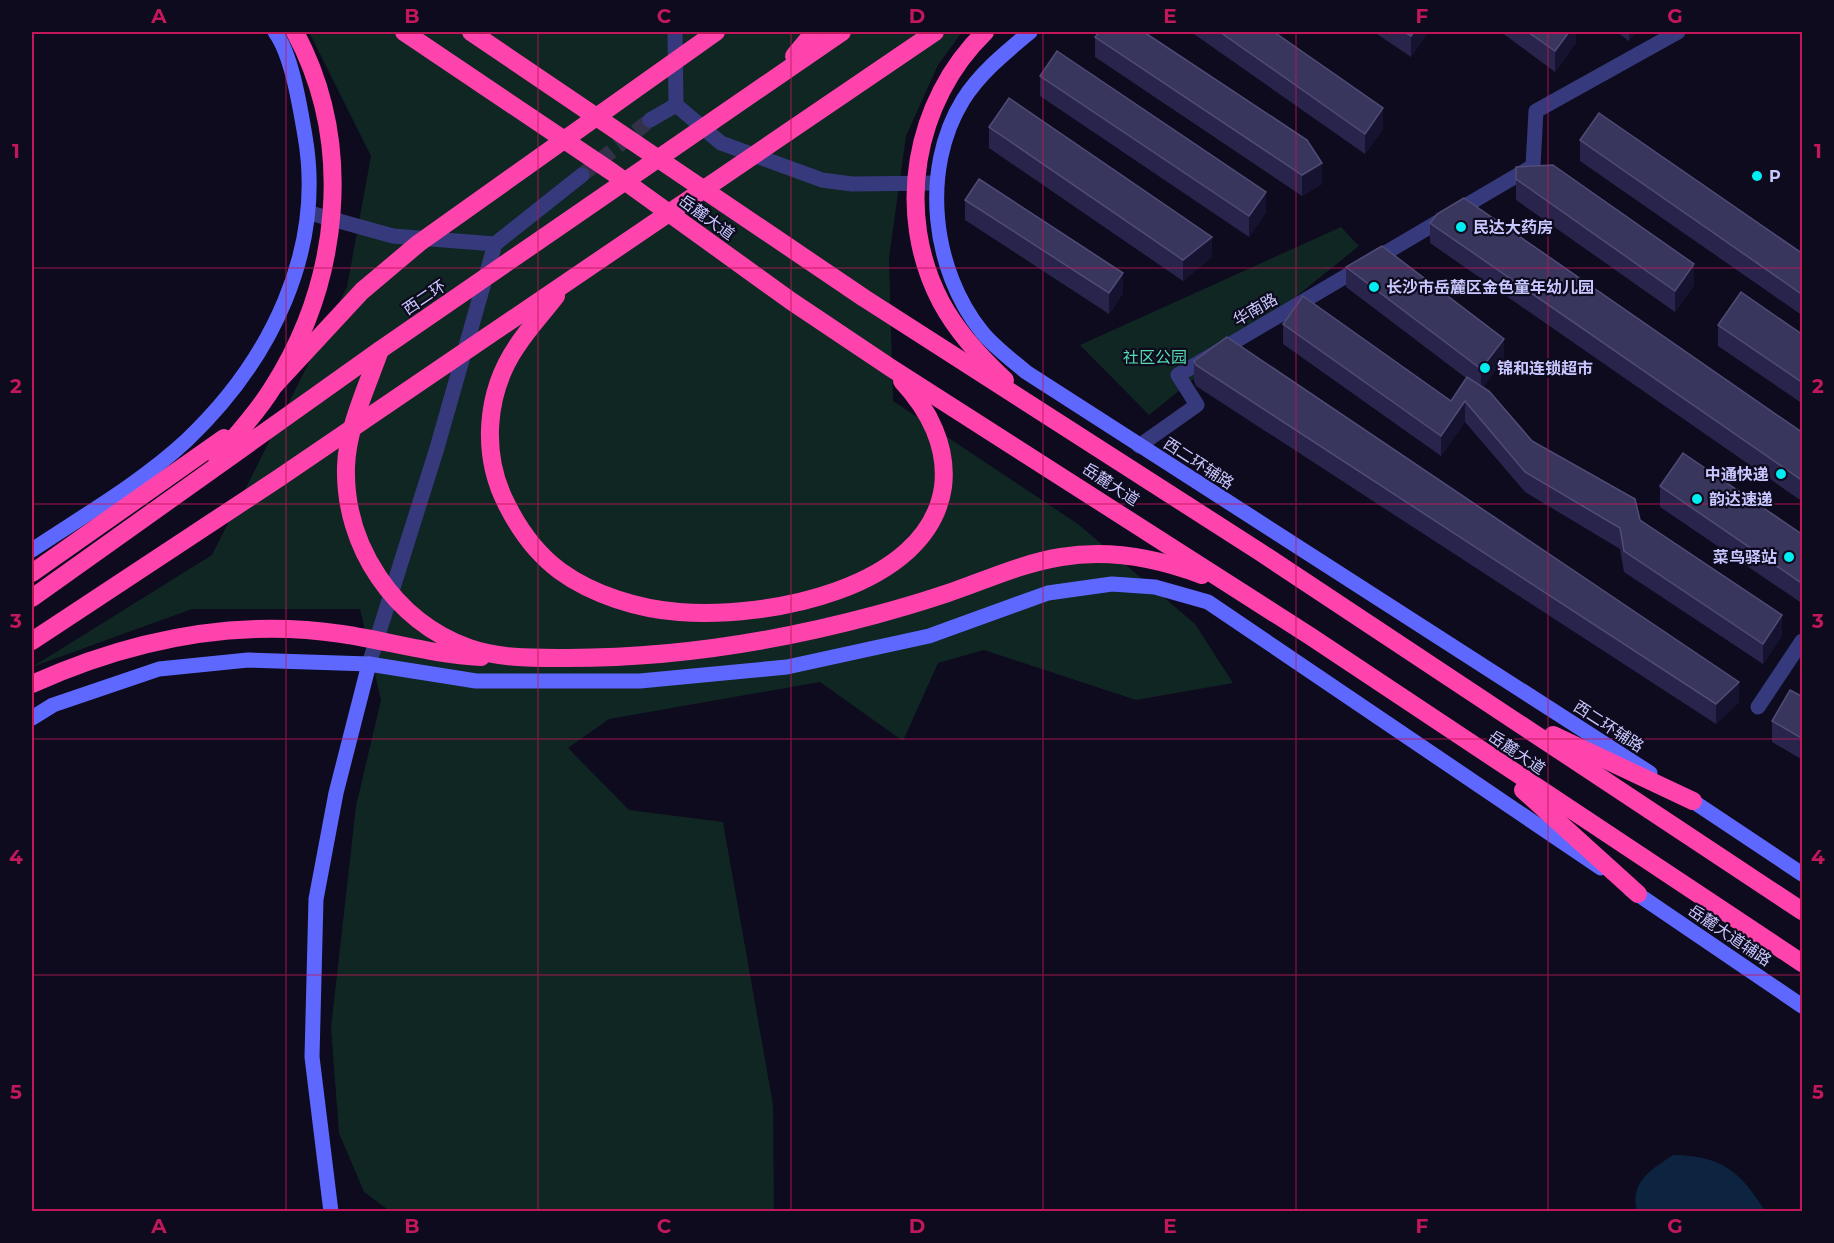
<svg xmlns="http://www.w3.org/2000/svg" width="1834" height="1243" viewBox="0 0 1834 1243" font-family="Montserrat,'Noto Sans SC',sans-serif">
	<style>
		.green { fill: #0f2623 }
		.water { fill: #0c2440 }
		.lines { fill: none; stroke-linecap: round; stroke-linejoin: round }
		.street-tunnel { stroke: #33314a; stroke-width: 15; stroke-dasharray: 15 8; stroke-linecap: butt }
		.street { stroke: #363a7c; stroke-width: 15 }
		.secondary { stroke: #5f68fe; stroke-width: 15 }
		.highway { stroke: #fe43ac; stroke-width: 18 }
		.wall { fill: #28244b }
		.shaded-wall { fill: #161330 }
		.building { fill: #39365e; stroke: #504c77; stroke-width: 1.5 }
		.grid { fill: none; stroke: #c2185b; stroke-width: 1.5; stroke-opacity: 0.55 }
		.poi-dot { fill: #01edf1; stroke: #0d0b1d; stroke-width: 2 }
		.labels { text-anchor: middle; stroke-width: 4.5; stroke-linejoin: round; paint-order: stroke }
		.poi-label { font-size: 16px; font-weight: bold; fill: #c9c7ff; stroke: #0d0b1d; text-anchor: start }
		.street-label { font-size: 16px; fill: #c9c7ff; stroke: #0d0b1d }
		.park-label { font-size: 16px; fill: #55ddb0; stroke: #0d0b1d }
		.neatline { fill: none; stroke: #c2185b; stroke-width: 2 }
		.grid-label { font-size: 20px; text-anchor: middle; font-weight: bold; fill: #c2185b }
	</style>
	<rect width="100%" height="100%" fill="#0d0b1d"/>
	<g class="green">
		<path d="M309,32H962L938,65L906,136L889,258L893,401L1078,524L1195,624L1233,683L1136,700L984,650L938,663L903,741L820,682L609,719L568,748L629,810L723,822L773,1105L774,1211L391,1212L364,1192L339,1133L331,1028L356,806L381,700L360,609H192L32,667L212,555L347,287L371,156Z"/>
		<path d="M1341,227L1359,246L1149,415L1080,345Z"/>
	</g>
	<path class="water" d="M1673,1155C1722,1156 1740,1171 1765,1211H1637C1629,1182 1652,1169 1673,1155Z"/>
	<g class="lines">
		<path class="street-tunnel" d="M582,175L650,120"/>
		<g class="street">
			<path d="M675,32L676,105L721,143L822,180L852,184L937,183"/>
			<path d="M650,120L676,105"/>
			<path d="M310,213L393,236L495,244"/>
			<path d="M1139,446L1197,405L1178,375L1533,166L1536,111L1678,32"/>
			<path d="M369,664L437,448L495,244L582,175"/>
			<path d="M1758,707L1802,641"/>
		</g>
		<g class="secondary">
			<path d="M1030,32C1006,52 980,73 963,100C920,170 932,270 982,332C994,347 1012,360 1026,372L1650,773"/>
			<path d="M32,550C83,516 142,482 187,440C270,361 325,251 305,136C300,107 292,55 275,32"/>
			<path d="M32,718L53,705L159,669L248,660L369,664L476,681H640L787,667L929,636L1048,593L1112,584L1155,587L1208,602L1601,868"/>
			<path d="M1685,796L1802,874"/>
			<path d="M1630,889L1802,1006"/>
			<path d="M331,1212L312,1057L316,899L336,793L369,664"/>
		</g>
		<g class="highway">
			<path d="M404,32L612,172L791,301L891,368L1310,636L1802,963"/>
			<path d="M471,32L864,298L1260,552L1802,911"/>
			<path d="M985,32C914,101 894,213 941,302C957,332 980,357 1005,380"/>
			<path d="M794,56L814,32"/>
			<path d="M556,296C543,313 528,329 517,346C485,393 481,455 507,505C520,531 537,554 560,571C593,595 639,609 679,612C764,619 928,590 943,487C948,447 929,410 902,381"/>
			<path d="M380,350C367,387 347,428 346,467C344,546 394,621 469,648C501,659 535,658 568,658C672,658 775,642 875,615C897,609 918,603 939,596C980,583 1018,564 1061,557C1108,549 1157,558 1202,575"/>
			<path d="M273,387L362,291L419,243L716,32"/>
			<path d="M217,458C236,435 258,412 273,387C340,281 355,144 295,32"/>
			<path d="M32,573L224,438"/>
			<path d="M32,598L380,350L842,32"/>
			<path d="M32,641L279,478L935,32"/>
			<path d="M32,684C130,640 235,618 342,634C389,641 434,655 481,657"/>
			<path d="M1553,735L1693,801"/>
			<path d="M1523,790L1638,894"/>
		</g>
	</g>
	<g class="wall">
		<path d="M1191,32H1274L1383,129L1365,154Z"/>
		<path d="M1374,32H1428L1411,57Z"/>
		<path d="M1501,32H1576V43L1555,72Z"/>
		<path d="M1617,32H1636L1629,41Z"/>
		<path d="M1095,37L1322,184L1302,196L1095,57Z"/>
		<path d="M1040,76L1266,212L1249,237L1040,96Z"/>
		<path d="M989,127L1212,257L1183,281L989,148Z"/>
		<path d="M1580,140L1803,254V316L1580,161Z"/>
		<path d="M1516,167L1694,285L1675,312L1516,200Z"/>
		<path d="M965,200L1123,293L1109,314L965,220Z"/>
		<path d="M1430,223L1803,433V502L1430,243Z"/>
		<path d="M1346,267L1504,359L1483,387L1532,441L1640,520L1782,636L1763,664L1624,572L1620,549L1525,492L1465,422L1441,456L1283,344V324L1451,401L1466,378L1346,287Z"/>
		<path d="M1718,325L1803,335V404L1718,346Z"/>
		<path d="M1194,361L1739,702L1716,724L1196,386L1194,381Z"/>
		<path d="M1660,486L1803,535V604L1660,507Z"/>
		<path d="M1803,697V760L1772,742V721Z"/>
	</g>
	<g class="shaded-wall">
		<path d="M1414,32H1428L1411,57V36Z"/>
		<path d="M1569,32H1576V43L1555,72V51Z"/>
		<path d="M1629,32H1636L1629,41Z"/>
		<path d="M1383,108V129L1365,154V134Z"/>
		<path d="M1322,163V184L1302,196V175Z"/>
		<path d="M1266,192V212L1249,237V216Z"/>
		<path d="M1212,237V257L1183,281V260Z"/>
		<path d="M1694,264V285L1675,312V291Z"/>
		<path d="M1123,273V293L1109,314V293Z"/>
		<path d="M1504,339V359L1481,390V369Z"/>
		<path d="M1465,401V422L1441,456V436Z"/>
		<path d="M1782,615V636L1763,664V644Z"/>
		<path d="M1739,682V702L1716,724V704Z"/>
	</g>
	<g class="building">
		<path d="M1099,32H1144L1307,140L1322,163L1302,175L1095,37Z"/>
		<path d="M1220,32H1274L1383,108L1365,134Z"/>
		<path d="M1404,32H1414L1411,36Z"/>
		<path d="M1528,32H1569L1555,51Z"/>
		<path d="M1057,51L1266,192L1249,216L1040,76Z"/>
		<path d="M1009,98L1212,237L1183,260L989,127Z"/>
		<path d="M1599,113L1803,254V295L1580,140Z"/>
		<path d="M1553,165L1694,264L1675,291L1516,179V167Z"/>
		<path d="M979,179L1123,273L1109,293L965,200Z"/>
		<path d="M1464,198L1803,433V481L1430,223L1437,214Z"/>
		<path d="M1382,246L1504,339L1481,369L1346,267Z"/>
		<path d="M1741,292L1803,335V383L1718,325Z"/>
		<path d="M1303,296L1451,401L1467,377L1489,391L1532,441L1635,499L1640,520L1782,615L1763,644L1624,551L1620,528L1525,472L1465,401L1441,436L1283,324Z"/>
		<path d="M1227,337L1739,682L1716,704L1196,365L1194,361Z"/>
		<path d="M1683,453L1803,535V584L1660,486Z"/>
		<path d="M1790,690L1803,697V739L1772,721Z"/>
	</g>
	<path class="grid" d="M286,32V1212M538,32V1212M791,32V1212M1043,32V1212M1296,32V1212M1548,32V1212M32,268H1802M32,504H1802M32,739H1802M32,975H1802"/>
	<g class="poi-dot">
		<circle cx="1757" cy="176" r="6"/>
		<circle cx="1461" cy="227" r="6"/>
		<circle cx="1374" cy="287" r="6"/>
		<circle cx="1485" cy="368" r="6"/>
		<circle cx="1781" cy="474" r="6"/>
		<circle cx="1697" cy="499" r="6"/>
		<circle cx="1789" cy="557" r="6"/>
	</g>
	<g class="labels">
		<g class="poi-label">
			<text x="1769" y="182">P</text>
			<text x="1473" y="233">民达大药房</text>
			<text x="1386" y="293">长沙市岳麓区金色童年幼儿园</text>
			<text x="1497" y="374">锦和连锁超市</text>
			<text x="1769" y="480" text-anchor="end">中通快递</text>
			<text x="1709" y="505">韵达速递</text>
			<text x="1777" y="563" text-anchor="end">菜鸟驿站</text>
		</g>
		<g class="street-label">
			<text transform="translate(707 217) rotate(36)" y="6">岳麓大道</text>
			<text transform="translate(424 297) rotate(-34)" y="6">西二环</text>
			<text transform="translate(1255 309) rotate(-30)" y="6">华南路</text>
			<text transform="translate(1199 463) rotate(33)" y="6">西二环辅路</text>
			<text transform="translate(1111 484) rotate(33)" y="6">岳麓大道</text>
			<text transform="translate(1609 726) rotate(33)" y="6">西二环辅路</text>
			<text transform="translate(1517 752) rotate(34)" y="6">岳麓大道</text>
			<text transform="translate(1730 935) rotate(34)" y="6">岳麓大道辅路</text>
		</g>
		<g class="park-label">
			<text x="1155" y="363">社区公园</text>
		</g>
	</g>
	<rect width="1834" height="1243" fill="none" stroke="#0d0b1d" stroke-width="66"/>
	<rect x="33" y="33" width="1768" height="1177" class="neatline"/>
	<g class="grid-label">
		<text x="159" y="23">A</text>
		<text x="412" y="23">B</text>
		<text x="664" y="23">C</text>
		<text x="917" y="23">D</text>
		<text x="1170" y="23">E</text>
		<text x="1422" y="23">F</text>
		<text x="1675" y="23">G</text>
		<text x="16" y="158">1</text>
		<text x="1818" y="158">1</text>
		<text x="16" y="393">2</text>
		<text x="1818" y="393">2</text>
		<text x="16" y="628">3</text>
		<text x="1818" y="628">3</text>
		<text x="16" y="864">4</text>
		<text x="1818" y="864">4</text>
		<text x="16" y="1099">5</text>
		<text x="1818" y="1099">5</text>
		<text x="159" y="1233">A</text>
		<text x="412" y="1233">B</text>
		<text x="664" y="1233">C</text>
		<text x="917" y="1233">D</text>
		<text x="1170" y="1233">E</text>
		<text x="1422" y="1233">F</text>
		<text x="1675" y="1233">G</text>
	</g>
</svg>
